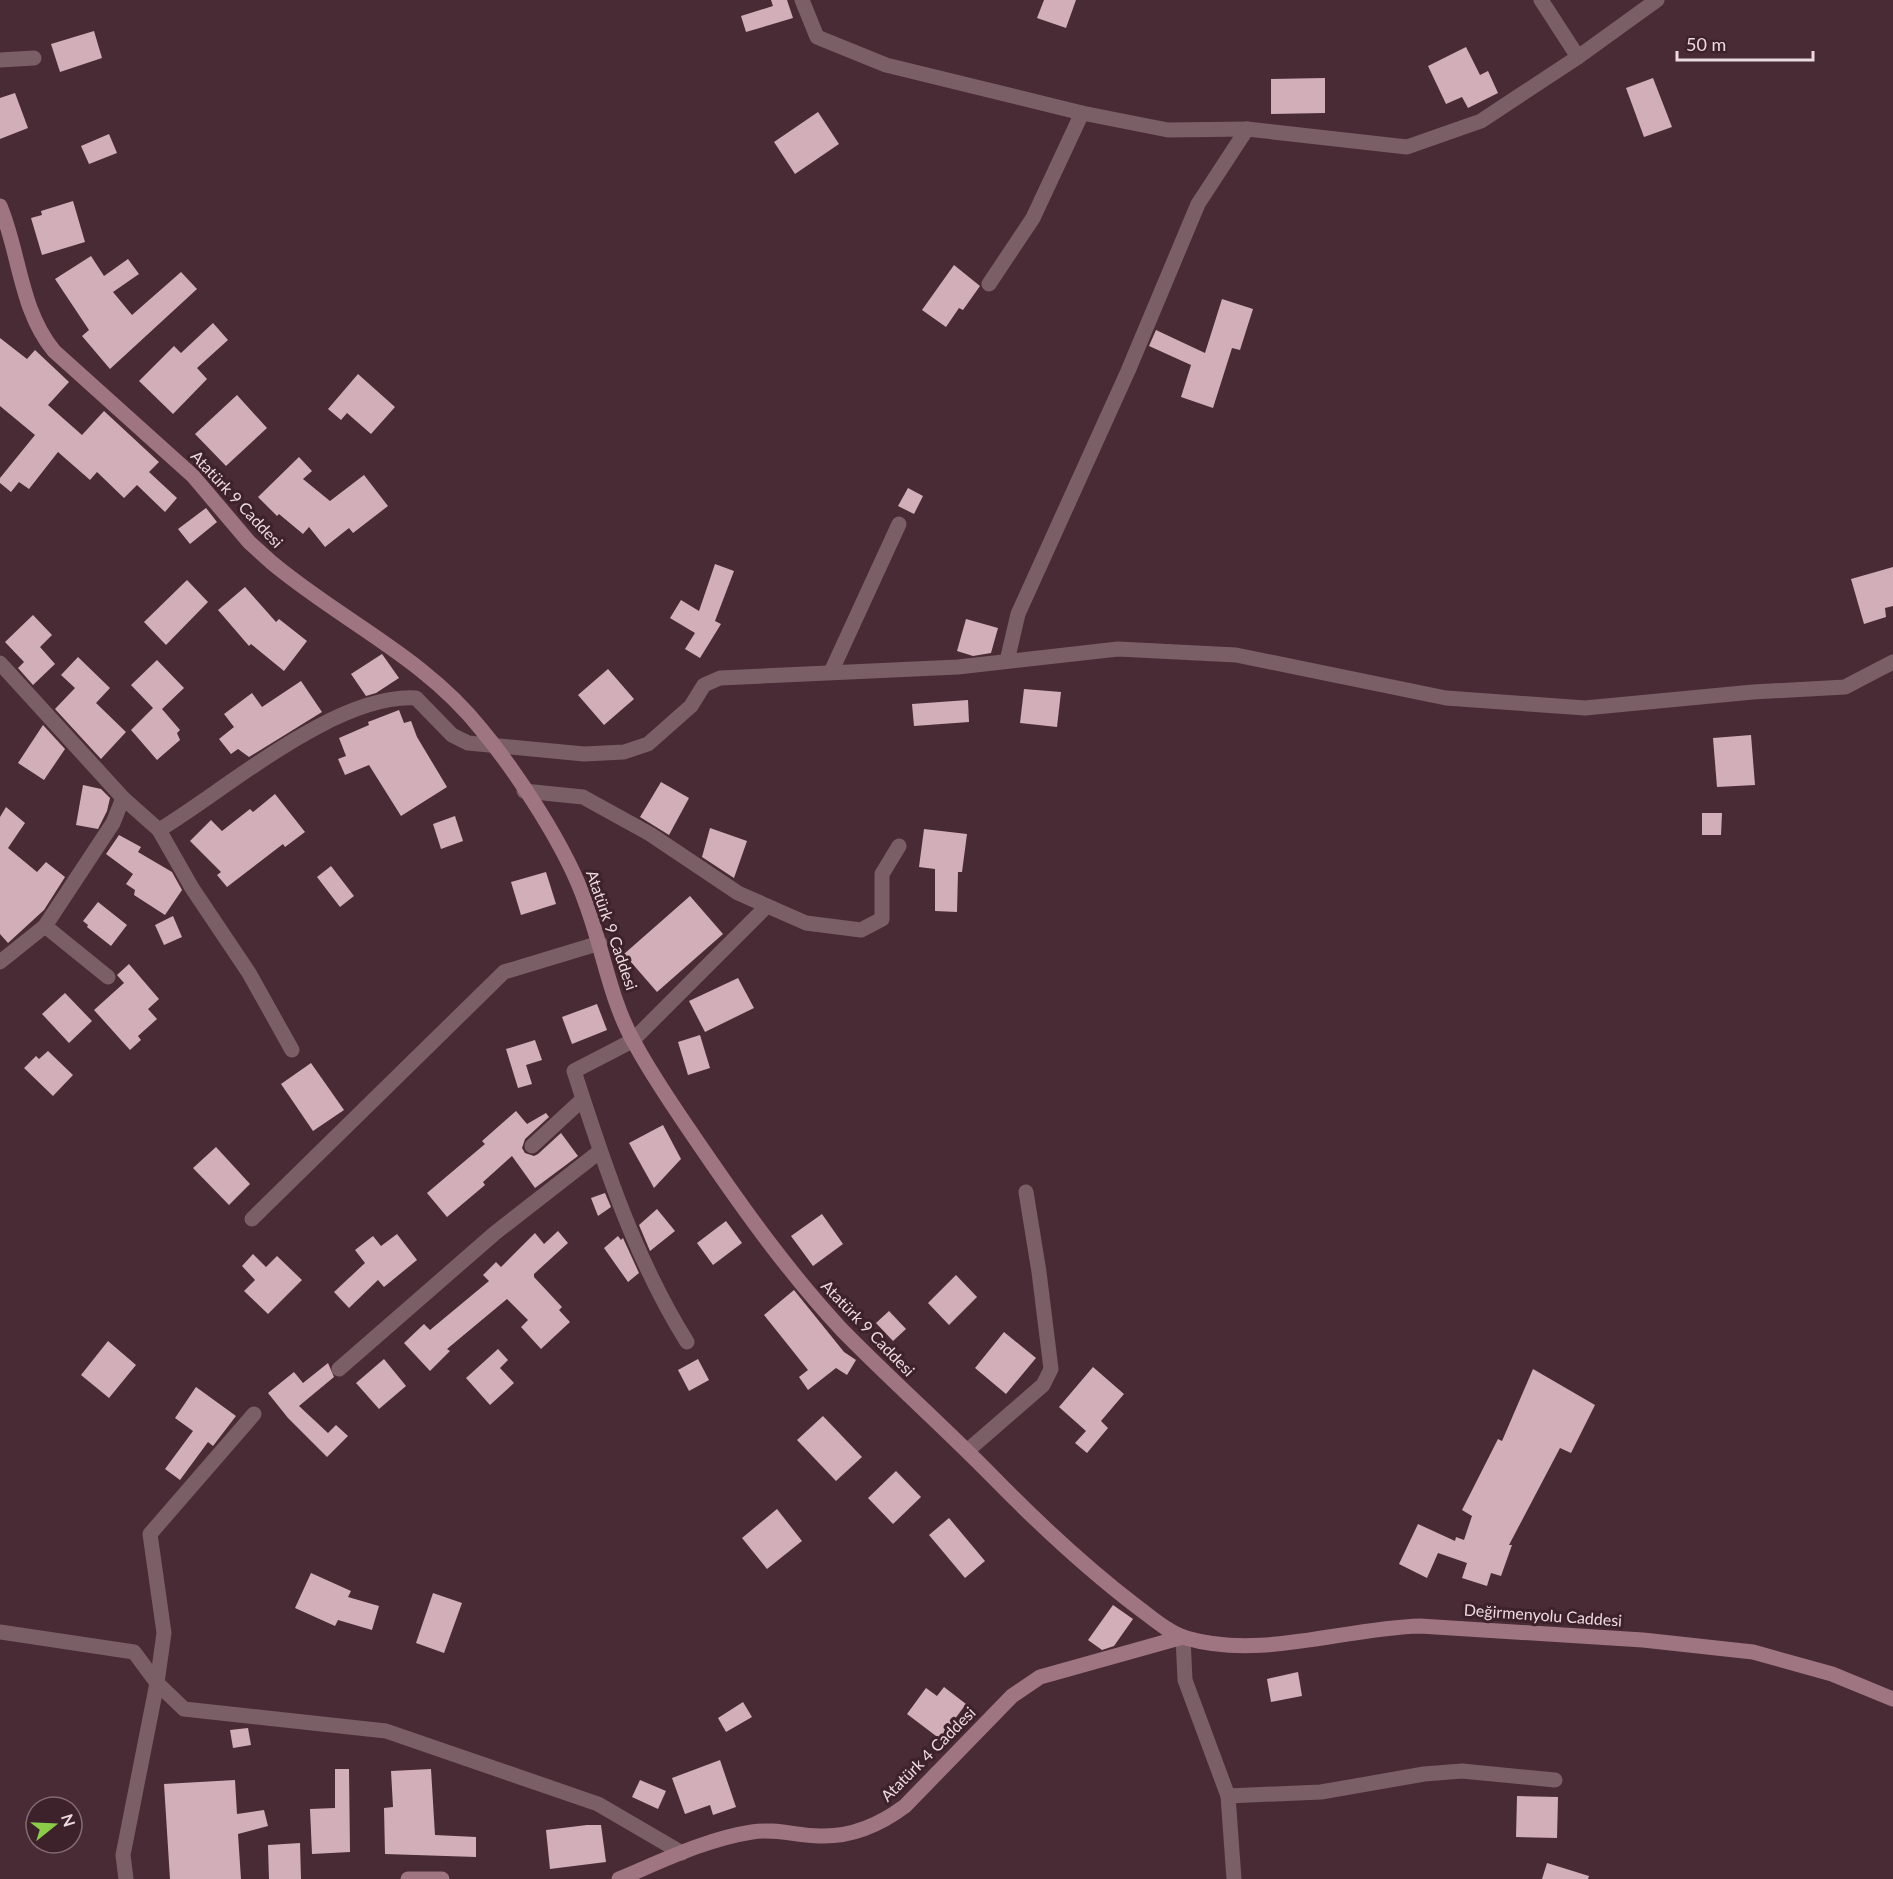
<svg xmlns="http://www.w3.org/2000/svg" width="1893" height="1879" viewBox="0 0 1893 1879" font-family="Lato,sans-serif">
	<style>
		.building { fill: #d2aeb9 }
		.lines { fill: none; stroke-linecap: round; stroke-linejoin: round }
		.street { stroke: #7a5f67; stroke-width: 15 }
		.secondary { stroke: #a07582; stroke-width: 15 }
		.labels { text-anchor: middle; stroke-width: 6; stroke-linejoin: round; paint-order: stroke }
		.street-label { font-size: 16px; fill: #eddadf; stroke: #3d212b }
	</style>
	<rect width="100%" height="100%" fill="#482b35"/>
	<g class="building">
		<path d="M771,0H787L793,18L746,32L741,16L773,6Z"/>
		<path d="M1044,0H1076L1066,28L1037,18Z"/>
		<path d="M94,31L102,58L60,72L51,44Z"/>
		<path d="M1466,47L1480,75L1488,71L1498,93L1468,108L1462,97L1446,104L1428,66Z"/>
		<path d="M1325,78V113L1271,114V79Z"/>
		<path d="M1653,78L1672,127L1644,137L1626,88Z"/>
		<path d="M15,93L28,128L0,139V98Z"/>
		<path d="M818,112L839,144L795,174L774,142Z"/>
		<path d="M109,134L117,153L89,164L81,146Z"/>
		<path d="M73,201L85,242L42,255L31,218L42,215L41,211Z"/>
		<path d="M91,256L104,276L128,259L139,274L113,292L132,315L181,272L197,289L110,369L82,336L89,330L55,279Z"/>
		<path d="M954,265L980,286L963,310L959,308L946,327L922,310Z"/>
		<path d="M1222,299L1253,309L1240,350L1232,348L1213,408L1181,397L1191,365L1149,346L1156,330L1205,353Z"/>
		<path d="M213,323L228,340L197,368L207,379L173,414L139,381L174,346L181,353Z"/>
		<path d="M0,338L27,359L35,350L69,382L48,405L82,435L104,411L159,462L149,472L177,498L165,512L137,485L124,498L97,472L90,480L58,452L29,489L19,482L11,492L0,483V478L35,435L0,406Z"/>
		<path d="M358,374L395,407L371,434L347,413L341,420L328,409Z"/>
		<path d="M237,395L267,428L226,466L195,434Z"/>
		<path d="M299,457L312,471L303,479L330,501L364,475L388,506L353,533L349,528L325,547L309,527L303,534L279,514L277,516L258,497Z"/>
		<path d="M908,488L923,496L914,514L898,506Z"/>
		<path d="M206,508L217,522L190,544L178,529Z"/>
		<path d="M715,564L734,571L715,621L721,624L700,658L685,649L695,633L670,618L681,600L699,611Z"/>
		<path d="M1893,567V606L1885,608L1886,617L1864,624L1851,579Z"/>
		<path d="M187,580L208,602L166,645L144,622Z"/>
		<path d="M245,587L276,622L279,619L307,641L284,671L251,644L249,646L218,610Z"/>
		<path d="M33,615L52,635L40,647L55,664L33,685L18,668L24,662L5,642Z"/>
		<path d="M966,619L998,628L991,653L973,656L957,651Z"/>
		<path d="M382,654L399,678L376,693L366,696L351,674Z"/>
		<path d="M78,657L110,688L96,703L126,732L101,759L55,709L75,688L61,675Z"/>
		<path d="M157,660L184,688L162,709L180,730L177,733L180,740L157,760L131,730L153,708L131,685Z"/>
		<path d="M608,669L634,699L604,725L578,695Z"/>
		<path d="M301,681L322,712L249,757L238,749L231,754L219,739L234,727L224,714L252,693L262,707Z"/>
		<path d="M1024,689L1061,692L1057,727L1020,723Z"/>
		<path d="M968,700L969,722L914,726L912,704Z"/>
		<path d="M399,710L404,723L411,721L417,737L447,787L401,816L369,765L345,775L338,759L346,756L339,738L369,725L368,722Z"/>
		<path d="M43,725L65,749L44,780L18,763Z"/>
		<path d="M1751,735L1755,785L1717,787L1713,738Z"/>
		<path d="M661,782L689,798L669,835L640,817Z"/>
		<path d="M83,785L101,789L110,798L107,811L98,829L76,825Z"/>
		<path d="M275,794L305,832L285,847L283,844L227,887L217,875L221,872L190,841L211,820L222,831L250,809L253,812Z"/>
		<path d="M6,807L25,823L8,848L37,872L46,862L65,877L44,910L8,943L0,934V817Z"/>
		<path d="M1702,813H1722L1721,835H1702Z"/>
		<path d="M455,816L463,841L441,849L433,824Z"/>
		<path d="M710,828L747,841L734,878L702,857Z"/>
		<path d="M924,829L967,834L962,872H958L957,912L935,911V869L919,867Z"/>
		<path d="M119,835L141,847L138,852L172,872L182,890L165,915L134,895L135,890L126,884L133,874L106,854Z"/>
		<path d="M331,866L354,896L340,907L317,877Z"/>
		<path d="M546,872L556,904L521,915L511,882Z"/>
		<path d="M690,896L723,934L657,992L624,954Z"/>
		<path d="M98,902L127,925L111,946L87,927L88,925L83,921Z"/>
		<path d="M173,916L182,937L164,945L155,925Z"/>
		<path d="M129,964L159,999L148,1009L157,1019L138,1036L141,1040L130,1050L94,1010L124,983L117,975Z"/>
		<path d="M738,978L754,1008L705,1032L689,1001Z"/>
		<path d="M65,993L92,1021L69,1043L42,1014Z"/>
		<path d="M597,1004L607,1030L572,1044L562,1017Z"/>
		<path d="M700,1035L710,1068L688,1075L678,1042Z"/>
		<path d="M535,1040L542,1060L526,1065L532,1084L518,1088L506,1049Z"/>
		<path d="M48,1051L73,1075L53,1096L24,1068L36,1056L39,1059Z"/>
		<path d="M311,1063L344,1110L313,1131L281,1084Z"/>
		<path d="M516,1111L527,1124L546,1113L549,1117L525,1139L522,1148L525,1153L534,1156L538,1154L561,1133L578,1156L535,1188L512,1156L483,1182L485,1185L447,1217L427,1193L485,1144L482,1141Z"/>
		<path d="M663,1125L681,1159L654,1188L629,1143Z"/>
		<path d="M216,1147L250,1184L229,1205L193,1168Z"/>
		<path d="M605,1193L611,1207L598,1216L591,1198Z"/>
		<path d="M657,1209L675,1231L650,1251L639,1225Z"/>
		<path d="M822,1214L843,1244L813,1266L791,1236Z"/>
		<path d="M726,1221L742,1243L713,1265L697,1243Z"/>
		<path d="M558,1231L568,1243L534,1274V1277L562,1307L559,1310L570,1322L541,1349L521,1327L528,1320L507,1299L447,1349L450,1351L430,1371L404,1343L424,1324L430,1330L489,1281L483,1275L496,1262L501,1267L535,1233L544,1244Z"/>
		<path d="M397,1234L417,1260L384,1287L378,1280L349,1308L334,1292L365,1263L355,1250L373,1236L381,1246Z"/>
		<path d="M618,1236L621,1240L623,1238L639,1273L628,1282L604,1248Z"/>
		<path d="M253,1254L266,1267L277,1256L302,1280L268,1314L244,1291L255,1280L242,1266Z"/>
		<path d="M956,1275L977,1297L949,1325L928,1303Z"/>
		<path d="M794,1290L844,1352L856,1360L847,1375L836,1368L808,1390L799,1377L808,1370L764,1315Z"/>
		<path d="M889,1311L906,1329L893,1341L876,1323Z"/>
		<path d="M1004,1332L1036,1358L1006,1394L975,1368Z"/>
		<path d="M108,1341L136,1365L109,1398L81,1375Z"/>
		<path d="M498,1349L508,1360L500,1368L514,1383L490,1405L466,1378Z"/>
		<path d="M384,1359L406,1386L379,1409L356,1383Z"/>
		<path d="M698,1359L709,1380L689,1391L678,1370Z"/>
		<path d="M328,1363L334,1377L299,1406L328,1433L336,1425L348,1436L327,1457L288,1418L268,1393L294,1372L303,1383Z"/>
		<path d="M1093,1367L1124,1394L1101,1421L1108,1428L1087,1453L1075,1443L1086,1431L1059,1407Z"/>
		<path d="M1533,1369L1595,1405L1571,1453L1560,1448L1509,1545H1512L1501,1576L1491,1573L1487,1586L1462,1578L1467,1563L1438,1553L1427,1578L1399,1564L1418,1524L1455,1541L1456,1537L1464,1540L1472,1516L1462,1510L1498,1439L1502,1441Z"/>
		<path d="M196,1387L236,1416L213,1446L208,1442L180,1480L165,1469L193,1431L175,1418Z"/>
		<path d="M823,1416L862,1457L836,1481L797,1440Z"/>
		<path d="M896,1471L921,1497L893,1524L868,1498Z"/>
		<path d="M777,1509L802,1541L767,1569L742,1538Z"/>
		<path d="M949,1518L985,1561L965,1578L929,1535Z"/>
		<path d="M311,1573L351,1591L348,1597L379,1606L372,1630L338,1620L335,1626L295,1608Z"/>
		<path d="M433,1593L462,1603L444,1653L416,1643Z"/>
		<path d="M1113,1605L1133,1619L1114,1646L1102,1650L1088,1640Z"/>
		<path d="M1298,1672L1302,1696L1271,1702L1267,1679Z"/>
		<path d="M944,1687L966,1704L940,1739L907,1714L926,1688L937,1696Z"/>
		<path d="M743,1702L752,1717L726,1732L718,1718Z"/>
		<path d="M248,1728L251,1745L233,1748L230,1730Z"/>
		<path d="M720,1760L736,1807L713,1815L710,1805L685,1814L672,1778Z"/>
		<path d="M335,1769H349L350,1852L312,1854L310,1809L335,1808Z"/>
		<path d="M431,1769L435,1835L476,1837V1857L385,1854L384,1808L393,1807L391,1771Z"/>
		<path d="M235,1780L237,1814L264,1810L268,1826L238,1834L241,1879H170L164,1784Z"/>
		<path d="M640,1780L666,1791L658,1809L632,1797Z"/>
		<path d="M1517,1796L1558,1797L1557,1838L1516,1837Z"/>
		<path d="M587,1825H601L606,1862L550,1869L546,1830Z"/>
		<path d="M300,1843L301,1879H269L268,1845Z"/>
		<path d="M1547,1863L1589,1876L1588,1879H1542Z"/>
	</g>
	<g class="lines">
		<g class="street">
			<path d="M802,0L817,37L886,65L1082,113L1168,130L1247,129L1407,147L1481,121L1578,57"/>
			<path d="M1541,0L1578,57L1657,0"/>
			<path d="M0,60L34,58"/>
			<path d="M989,284L1033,218L1082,113"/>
			<path d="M1007,661L1018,614L1128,371L1198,204L1247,129"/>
			<path d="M0,663L123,798L159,830C227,789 336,693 416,698L452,735L468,743L584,754L624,752L648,744L691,706L704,685L720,678L958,667L1118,649L1236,655L1446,698L1585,708L1753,692L1845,687L1893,662"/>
			<path d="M831,672L899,524"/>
			<path d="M524,791L583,797L650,834L738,893L806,923L861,930L882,919V874L899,846"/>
			<path d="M159,830L192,888L249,973L292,1050"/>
			<path d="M45,926L108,977"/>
			<path d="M0,962L45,926L113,823L123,798"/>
			<path d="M532,1146L583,1099"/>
			<path d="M252,1219L504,972L600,943"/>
			<path d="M687,1342C635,1259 604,1164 574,1071L632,1041L767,906"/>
			<path d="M339,1369L495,1233L599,1152"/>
			<path d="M967,1451L1043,1385L1051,1369L1039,1272L1026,1192"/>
			<path d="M0,1632L134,1652L157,1683L164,1633L150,1534L254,1414"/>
			<path d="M1183,1637L1185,1680L1228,1796L1234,1879"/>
			<path d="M157,1683L184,1709L386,1731L598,1804L682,1853"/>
			<path d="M1228,1796L1321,1792L1424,1774L1462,1771L1555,1780"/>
			<path d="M126,1879L123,1855L157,1683"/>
		</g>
		<g class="secondary">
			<path d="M0,206C20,254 20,310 54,351L193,476L249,542L271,562C340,620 424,657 481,729C518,774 566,847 585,901C603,948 610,1001 635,1044C655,1081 680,1116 703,1150C746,1213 790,1274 842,1330C891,1380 944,1427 993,1477C1038,1523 1085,1567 1136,1606C1151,1617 1169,1633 1186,1638C1261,1660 1344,1628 1420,1626L1643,1640L1753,1652L1832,1674L1893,1699"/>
			<path d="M408,1879H442"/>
			<path d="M619,1879C662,1861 706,1839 752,1832C775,1828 797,1836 820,1836C851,1837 881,1824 905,1806L1012,1696L1040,1677L1183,1637"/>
		</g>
	</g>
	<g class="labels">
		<g class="street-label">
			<text transform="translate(237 499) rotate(47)" y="6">Atatürk 9 Caddesi</text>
			<text transform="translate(612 930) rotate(71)" y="6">Atatürk 9 Caddesi</text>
			<text transform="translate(868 1328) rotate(46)" y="6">Atatürk 9 Caddesi</text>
			<text transform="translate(1543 1615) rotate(4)" y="6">Değirmenyolu Caddesi</text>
			<text transform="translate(928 1754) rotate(-45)" y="6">Atatürk 4 Caddesi</text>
		</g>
	</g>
	<g transform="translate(54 1825) rotate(72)"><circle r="28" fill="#3d212b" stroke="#836b73" stroke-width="1.5"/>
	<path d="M0-4.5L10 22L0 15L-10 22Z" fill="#8ace48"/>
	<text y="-9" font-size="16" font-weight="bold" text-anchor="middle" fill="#eddadf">N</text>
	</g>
	<path d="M1677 51v9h136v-9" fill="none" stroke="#eddadf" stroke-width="3"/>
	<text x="1686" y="51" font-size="18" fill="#eddadf" stroke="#3d212b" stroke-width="4.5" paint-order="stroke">50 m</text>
</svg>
